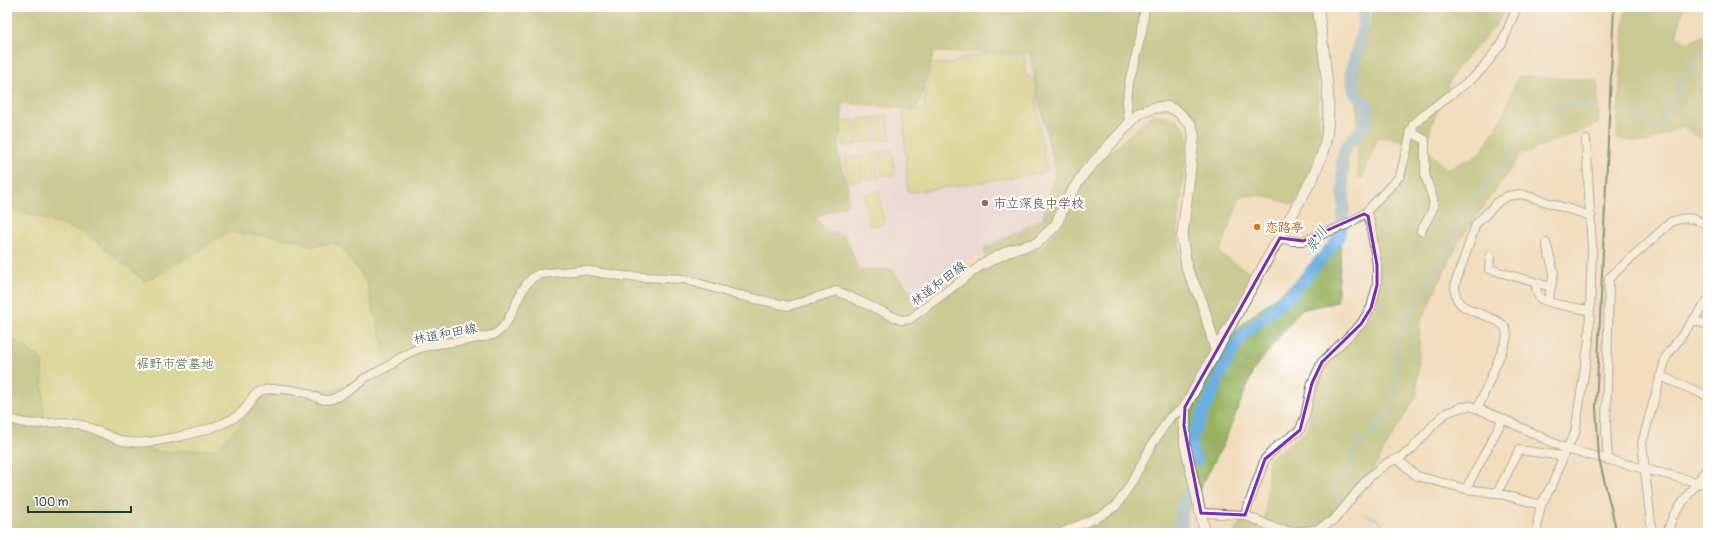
<svg xmlns="http://www.w3.org/2000/svg" width="1715" height="540" viewBox="0 0 1715 540" font-family="Pangolin,'Klee One',sans-serif">
	<style>
		.built { fill: #e5d3f1 }
		.green { fill: #c2cf70; stroke: #708652 }
		.forest { fill: #99b262; stroke: #5c784b }
		.lines { fill: none; stroke-linecap: round; stroke-linejoin: round }
		.stream { stroke: #6baee0; stroke-width: 2 }
		.river { stroke: #6baee0; stroke-width: 12 }
		.minor-casing { stroke: #687564; stroke-width: 10 }
		.tertiary-casing { stroke: #687564; stroke-width: 12 }
		.minor { stroke: #fff; stroke-width: 8 }
		.tertiary { stroke: #fff; stroke-width: 10 }
		.rail { stroke: #1f3d34; stroke-width: 2 }
		.marked { fill: none; stroke: #7b2cbf; stroke-width: 3; stroke-linejoin: round }
		.education-dot { fill: #8d6e63; stroke: #fff; stroke-width: 1.5 }
		.food-dot { fill: #e8710a; stroke: #fff; stroke-width: 1.5 }
		.labels { text-anchor: middle; stroke-width: 4; stroke-linejoin: round; paint-order: stroke }
		.education-label { font-size: 13px; font-weight: bold; fill: #785e54; stroke: #fff; text-anchor: start }
		.food-label { font-size: 13px; font-weight: bold; fill: #c56008; stroke: #fff; text-anchor: start }
		.street-label { font-size: 13px; fill: #1f3d34; stroke: #fff }
		.park-label { font-size: 13px; fill: #486243; stroke: #fff }
		.water-label { font-size: 14px; font-style: italic; fill: #365f68; stroke: #fff }
	</style>
	<rect width="100%" height="100%" fill="#fff"/>
	<filter id="ink" filterUnits="userSpaceOnUse"><feTurbulence type="fractalNoise" baseFrequency=".025" numOctaves="2"/><feDisplacementMap in="SourceGraphic" scale="8" xChannelSelector="R" yChannelSelector="G"/><feConvolveMatrix kernelMatrix="1 2 1 2 8 2 1 2 1" color-interpolation-filters="sRGB"/></filter>
	<filter id="wash" filterUnits="userSpaceOnUse"><feTurbulence type="fractalNoise" baseFrequency=".012" numOctaves="4" result="noise"/><feDisplacementMap in="SourceGraphic" scale="16" xChannelSelector="R" yChannelSelector="G"/><feGaussianBlur stdDeviation="0.9" result="paint"/><feColorMatrix in="noise" values="0 0 0 0 0 0 0 0 0 0 0 0 0 0 0 0 0 1.4 0 .05"/><feComposite in="paint" operator="in"/></filter>
	<g filter="url(#wash)">
		<rect width="100%" height="100%" fill="#f1ddbc"/>
		<path class="built" d="M1029,53L1043,95L1051,172L1043,217L1028,228L994,243L960,265L953,278L922,299L910,290L891,269L859,270L846,237L827,231L817,218L847,203L849,186L838,152L844,104L894,115L903,113L917,101L929,64L963,54Z"/>
		<g class="green">
			<path d="M989,54L1025,55V74L1035,80L1040,130L1047,170L1041,173L908,193L903,113L924,108L925,89L929,86V64H952L965,57Z"/>
			<path d="M887,115L891,139L878,141L874,118Z"/>
			<path d="M871,117L875,141L861,143L857,119Z"/>
			<path d="M854,120L858,144L844,146L840,122Z"/>
			<path d="M892,150L896,174L882,176L878,152Z"/>
			<path d="M875,154L879,178L866,180L862,156Z"/>
			<path d="M859,156L863,180L849,182L845,158Z"/>
			<path d="M879,191L884,224L869,226L864,194Z"/>
			<path d="M7,206L86,233L145,281L192,255L228,232L299,240L312,246L335,243L345,251L367,283L374,313L382,338L389,374L370,385L262,397L246,418L215,449L159,452L44,418L42,360L7,334Z"/>
		</g>
		<g class="forest">
			<path d="M7,7H1312L1321,145L1294,205L1261,195L1241,196L1219,253L1252,274L1222,333L1217,331L1212,325L1190,261L1185,236L1198,149L1197,128L1184,108L1164,102L1127,117L1091,152L1060,203L1055,220L1037,238L985,256V248L1043,218L1055,171L1029,53L934,52L917,110L843,103L838,152L848,188L847,204L816,218L827,231L846,237L859,270L891,269L925,308L982,267L1040,249L1065,221L1079,190L1098,162L1153,115C1172,117 1181,118 1188,136L1177,231L1183,271L1210,344L1225,342L1248,319L1296,281L1328,243L1339,236L1341,254L1337,302L1300,310L1253,371L1223,445L1176,533H7V334L42,360L44,418L159,452L215,449L246,418L262,397L370,385L388,374L382,338L374,313L367,283L345,251L335,243L312,246L299,240L228,232L192,255L145,281L86,233L7,206Z"/>
			<path d="M1373,7H1507L1496,25L1455,70L1431,126L1426,149L1447,169L1480,154L1503,116L1518,76L1598,80V124L1521,154L1459,241L1420,323L1417,395L1365,482L1318,533H1234L1241,521L1265,518L1269,459L1308,430L1316,383L1327,362L1378,303L1368,216L1401,174L1408,141L1378,137L1362,179L1358,178L1357,73L1371,25Z"/>
			<path d="M1626,7H1684L1676,37L1688,43L1708,33V57L1703,78L1708,81V106L1702,112C1706,121 1712,133 1705,142L1682,126L1647,143L1617,139L1622,48Z"/>
		</g>
		<g class="lines">
			<g class="stream">
				<path d="M1631,113L1635,112L1648,127L1663,121L1666,106L1675,95L1700,55L1708,45"/>
				<path d="M1337,504L1333,496L1335,487L1343,476L1357,447L1380,423L1397,401L1396,342L1400,329L1447,253L1456,231L1483,185L1488,178L1507,161L1541,114L1554,104L1594,106"/>
				<path d="M1365,514C1374,518 1386,522 1385,533"/>
			</g>
			<g class="river">
				<path d="M1197,460L1192,449V437L1226,364L1241,337L1294,291L1333,246L1339,237L1344,210L1342,160L1345,148L1365,124L1368,114L1367,105L1354,92L1351,72L1363,28L1364,7"/>
				<path d="M1180,533L1182,525L1180,510L1188,492"/>
			</g>
		</g>
	</g>
	<g filter="url(#ink)">
		<g class="lines">
			<g class="minor-casing">
				<g id="minor">
					<path d="M1129,123L1127,102L1129,82L1142,31L1145,7"/>
					<path d="M1410,131L1425,140V175L1433,199V205L1432,211L1421,231"/>
					<path d="M1280,238L1293,241H1303L1346,225L1364,214L1400,176L1413,125L1426,113L1473,78L1483,68L1502,43L1517,7"/>
					<path d="M1546,243L1554,272L1548,301"/>
					<path d="M1490,256L1489,269L1551,287"/>
					<path d="M1536,283C1536,288 1537,295 1540,298C1550,305 1578,308 1589,310"/>
					<path d="M1693,320L1708,325"/>
					<path d="M1660,376L1708,396"/>
					<path d="M1478,408L1506,341C1507,336 1508,330 1504,326C1501,322 1495,320 1491,318C1471,310 1450,308 1456,281L1476,224L1499,201L1508,196L1521,194L1591,216"/>
					<path d="M7,416C30,431 51,419 75,423C89,426 108,437 123,441C146,447 204,432 226,422C231,420 236,417 240,414C251,406 249,394 265,390C275,387 296,390 306,393C315,396 322,402 332,399C345,395 354,385 365,378C372,374 380,371 387,367C396,361 404,354 415,350C436,341 461,343 483,337C487,336 492,336 495,334C517,320 515,285 539,274L583,270L622,276L684,279L734,294L788,306L837,291L901,320L910,319L983,264"/>
					<path d="M1397,459L1417,476L1466,489L1497,493L1541,505L1554,481L1566,449L1575,433L1589,340L1592,249L1586,140"/>
					<path d="M1608,460L1606,430L1609,278L1671,222C1689,215 1691,219 1708,224"/>
					<path d="M1466,489L1503,419"/>
					<path d="M1497,493L1519,450L1563,456"/>
					<path d="M1201,513L1245,515L1277,529L1292,532L1316,530L1334,520L1369,477L1387,463L1397,459L1411,450L1437,421L1446,413L1462,407L1471,406L1503,419L1566,449L1708,485"/>
					<path d="M1245,515L1265,459L1277,446L1300,430L1305,417L1312,383L1322,362L1361,324L1371,308L1377,285V265L1370,221L1368,216L1364,214"/>
					<path d="M1062,533L1102,515L1116,506L1130,485L1153,443L1170,417L1185,407"/>
					<path d="M1537,533L1538,519L1541,505"/>
					<path d="M1652,533L1642,443L1666,357L1708,300"/>
					<path d="M1667,533L1673,516L1708,467"/>
				</g>
			</g>
			<g class="tertiary-casing">
				<g id="tertiary">
					<path d="M983,264L1011,250L1037,243L1056,225L1066,201L1084,173L1138,114L1153,108L1168,107L1177,111L1191,125L1194,136L1182,239L1187,269L1202,302L1216,351"/>
					<path d="M1205,533L1185,444V407L1313,177C1319,163 1325,149 1327,133C1332,93 1322,47 1318,7"/>
				</g>
			</g>
			<use href="#minor" class="minor"/>
			<use href="#tertiary" class="tertiary"/>
			<path class="rail" d="M1614,7L1596,407L1599,459L1617,533"/>
		</g>
	</g>
	<path d="M0 0H1715V540H0ZM1364,214L1368,216L1377,265V285L1371,308L1361,324L1322,362L1312,383L1300,430L1265,459L1245,515L1201,513L1184,426L1185,407L1280,238L1303,241Z" fill="#f1ddbc" fill-opacity=".55" fill-rule="evenodd"/>
	<path class="marked" d="M1364,214L1368,216L1377,265V285L1371,308L1361,324L1322,362L1312,383L1300,430L1265,459L1245,515L1201,513L1184,426L1185,407L1280,238L1303,241Z"/>
	<circle class="education-dot" cx="985" cy="203" r="4"/>
	<circle class="food-dot" cx="1257" cy="227" r="4"/>
	<g class="labels">
		<g class="education-label">
			<text x="993" y="208">市立深良中学校</text>
		</g>
		<g class="food-label">
			<text x="1265" y="232">恋路亭</text>
		</g>
		<g class="street-label">
			<text transform="translate(938 283) rotate(-37)" y="5">林道和田線</text>
			<text transform="translate(445 333) rotate(-11)" y="5">林道和田線</text>
		</g>
		<g class="park-label">
			<text x="175" y="368">裾野市営墓地</text>
		</g>
		<g class="water-label">
			<text transform="translate(1316 239) rotate(-55)" y="5">泉川</text>
		</g>
	</g>
	<rect width="1715" height="540" fill="none" stroke="#fff" stroke-width="24"/>
	<path d="M28 506v6h103v-6" fill="none" stroke="#1f3d34" stroke-width="2"/>
	<text x="34" y="506" font-size="12" fill="#1f3d34" stroke="#ffffff" stroke-width="3" paint-order="stroke">100 m</text>
</svg>
